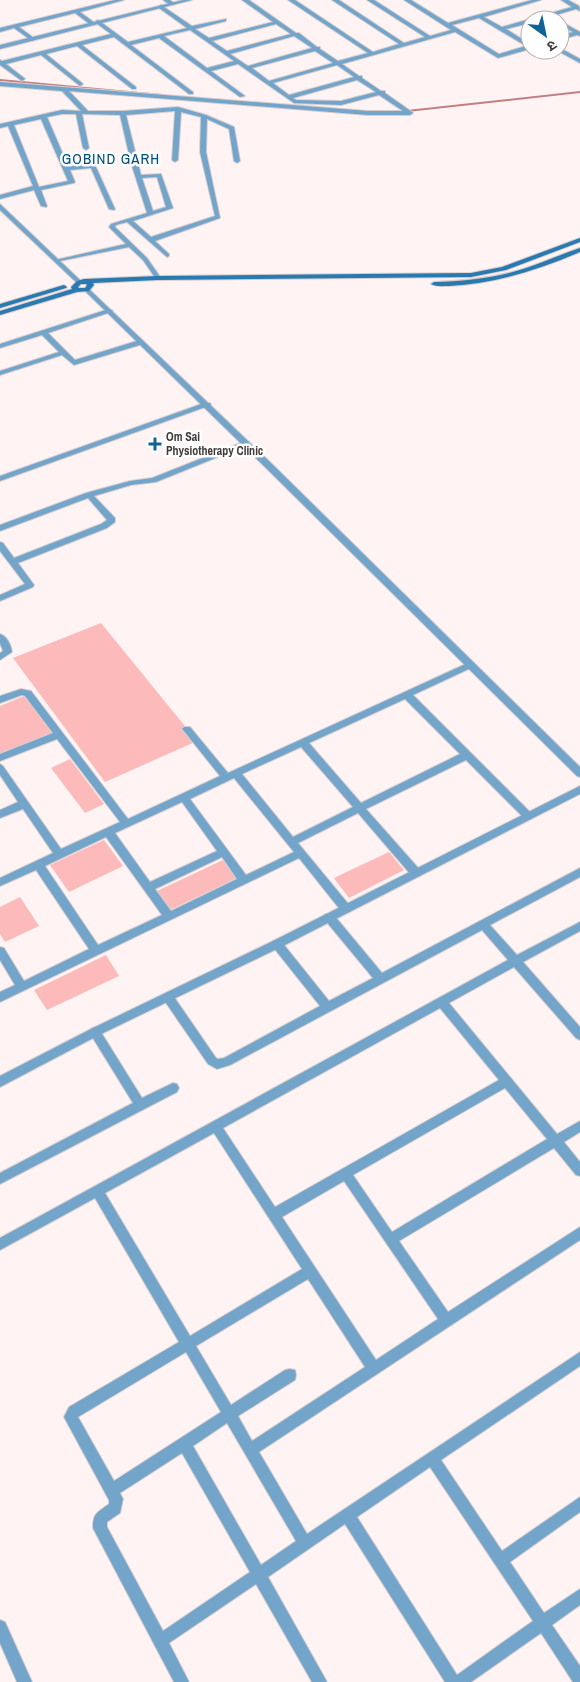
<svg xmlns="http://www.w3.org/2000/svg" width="580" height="1682" viewBox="0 0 580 1682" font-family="'Archivo Narrow','Noto Sans Devanagari',sans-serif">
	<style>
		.green { fill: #fcbaba }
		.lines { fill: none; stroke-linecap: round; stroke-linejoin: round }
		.stream { stroke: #c28081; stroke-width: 2 }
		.minor-casing { stroke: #d9cece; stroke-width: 2 }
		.tertiary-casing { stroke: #d9cece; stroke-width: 2 }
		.secondary-casing { stroke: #d9cece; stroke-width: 2 }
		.minor { fill: #73a4ca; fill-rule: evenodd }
		.tertiary { fill: #73a4ca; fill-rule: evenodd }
		.secondary { fill: #287ab1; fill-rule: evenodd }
		.poi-dot { fill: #116395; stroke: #fff; stroke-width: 2 }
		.labels { text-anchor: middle; stroke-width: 5; stroke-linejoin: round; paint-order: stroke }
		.far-poi-label { font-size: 12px; font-weight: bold; fill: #403a3a; stroke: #fff; text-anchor: start }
		.far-quarter-label { font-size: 15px; letter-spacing: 1px; fill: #00507c; stroke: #fff }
	</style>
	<rect width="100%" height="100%" fill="#fff3f3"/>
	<g class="green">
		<path d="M101,623L197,741L105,782L13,658Z"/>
		<path d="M24,696L53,733L0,755V706Z"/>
		<path d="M70,759L104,804L85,813L51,768Z"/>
		<path d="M104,840L123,866L69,892L50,865Z"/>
		<path d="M389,852L404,870L349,898L334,878Z"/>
		<path d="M223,860L237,878L170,910L157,891Z"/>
		<path d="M20,897L39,926L5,942L0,934V907Z"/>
		<path d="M106,955L119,976L47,1010L34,990Z"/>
	</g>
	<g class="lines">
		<g class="stream">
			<path d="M0,80L161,95"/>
			<path d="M407,111L580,92"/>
		</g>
		<g class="minor-casing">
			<g id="minor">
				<path d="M115,0H124L80,12L95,23V25H91L75,13L19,27L34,38V40L32,41L14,28L0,32V28Z"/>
				<path d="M163,0H170L175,4L170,5Z"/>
				<path d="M242,0H249L296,33H299L317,47H320V49L338,61L368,53L288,0H295L373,52L399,44L332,0H339L404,43L425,37L367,0H374L430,36L451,30L404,0H411L448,23L532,0H541L484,17L502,27L572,7L561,0H568L579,6L580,11L576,9L539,20H530V23L506,29L530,44V49L498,58L455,32L342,64L359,76H362V78L381,91H385V93L412,112L413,113L410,115H368L69,91L88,111H123L178,107L206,115L234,127L240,161L237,163L234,161L229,129L207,119L206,152L220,218L155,241L169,254V256L167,257L127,222L116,225L115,227L147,258L161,278L160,279H156L143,260L129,247L55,262V260L126,244L109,227L111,224L147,213L131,163L120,115L82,114L89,148L86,150L83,148L76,114H62L47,117L68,166L95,165L115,209L114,210L109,209L91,168L70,170L75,182L74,183L41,190L47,206L46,207L41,206L34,190L0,199V195L33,186L8,126L0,128V124L62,110L81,111L62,91L0,86V82L368,111H403L379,95L341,105L294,103L238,64L211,71L245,96L240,97L159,38L131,45L193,92V94H189L114,37L82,45L136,87V89H132L77,46L46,54L82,83L83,84L80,86L41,55L6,64L24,78L25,79L22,81L0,65V60L2,61L111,34L96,23V21L98,20L128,42L187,28L159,8V6L161,5L192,26L226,19V21L195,29L209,38L273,22ZM479,18L526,46L499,54L452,25ZM276,24L291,34L227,51L212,41ZM190,30L234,61L207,68L164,36ZM294,36L312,48L248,66L230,54ZM315,51L333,63L269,81L252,68ZM337,65L354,77L289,95L273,83ZM357,80L376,92L341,101L296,100L293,98ZM175,111L172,160L175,162L178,160L181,112L201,117L200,152L215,216L151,237L133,221L173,208L161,174L141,175L126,115ZM41,119L68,181L39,187L14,125ZM157,177L166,207L153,211L142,178Z"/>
				<path d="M560,21L580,32V36L577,35L560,40V36L573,32L560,25Z"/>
				<path d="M560,48L580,59V63L558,51L557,50H560Z"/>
				<path d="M109,309L113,311L111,312L48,333L75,360L140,340L144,342L143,344L74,365L62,355L0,375V371L59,352L42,335L0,348V344Z"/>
				<path d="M204,403H210L211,405L0,481V476Z"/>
				<path d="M243,442H249L250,444L156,482L131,485L94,496L115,518V522L107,528L18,563L34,585L33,587L0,601V595L25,584L0,551V542L3,543L14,558L101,524L107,520L88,498L0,531V525L86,493L130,481L152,478Z"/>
				<path d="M0,634C7,636 11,645 12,652L0,660V653L3,651L0,643Z"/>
				<path d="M470,662L473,663L475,665L473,667L413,695L531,813L533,816L531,819H525L466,760L366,809L420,870L421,873L420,876H412L358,813L298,843L350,906L351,909L350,912H342L299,858L0,1002V992L15,985L0,960V947L4,948L24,981L89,949L36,870L0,886V878L53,853L23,809L0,818V810L18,802L0,775V764L3,766L61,849L120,822L57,739L0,761V754L53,733L25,696L22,695L0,703V696L21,689L31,691L128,819L220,776L184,731L182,729L184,727H190L228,773ZM405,699L460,754L361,803L309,743ZM301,747L353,807L293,837L242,774ZM234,778L294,852L246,875L190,799ZM182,802L217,851L150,882L115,833ZM106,837L162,915L98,945L45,866ZM222,857L237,879L171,911L155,889Z"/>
				<path d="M580,868V877L490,925L517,955L580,922V931L523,962L580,1027V1040L576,1038L514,967L449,1003L557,1134L580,1121V1132L564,1142L580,1162V1176L576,1175L554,1148L399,1241L448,1312L580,1227V1240L259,1452L307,1534L580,1352V1366L441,1460L502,1551L580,1497V1512L510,1562L544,1613L580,1589V1605L552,1625L580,1666V1682H573L541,1633L471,1682H445L345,1524L268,1577L327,1682H312L256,1584L169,1643L189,1682H174L93,1528C93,1513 97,1513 109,1504V1500L64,1417L69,1407L179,1342L95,1198L0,1250V1238L508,960L482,930L230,1065L217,1069L208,1064L164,1000L163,997L164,994L168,992L172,994L216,1058L218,1059L224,1058L320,1006L273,947L272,944L273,941L277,940L281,941L329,1001L373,978L325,920L324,917L325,914H333L382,973ZM440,1008L499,1080L275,1207L223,1128ZM505,1088L547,1139L392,1232L353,1175ZM214,1133L302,1269L190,1336L105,1193ZM344,1181L438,1319L376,1360L282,1217ZM308,1279L365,1367L252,1441L238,1416L295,1380L296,1375L295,1370L290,1369L285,1370L231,1405L196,1346ZM186,1352L221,1412L114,1481L78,1417ZM227,1423L296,1541L261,1565L193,1446ZM182,1453L250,1572L163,1631L107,1527V1522L120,1513L123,1499L120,1493ZM430,1467L533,1621L457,1675L357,1517Z"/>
				<path d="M95,1027L99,1029L142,1098L173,1083L177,1084L179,1088L177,1092L0,1184V1173L133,1103L91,1035L89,1032L91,1029Z"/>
				<path d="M0,1620L5,1622L32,1682H17L0,1643Z"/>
			</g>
		</g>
		<g class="tertiary-casing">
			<g id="tertiary">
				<path d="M183,0H192L0,49V45Z"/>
				<path d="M0,204L81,281V283H77L0,210Z"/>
				<path d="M85,289H89L271,463L580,767V777L577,776L265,467L85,291Z"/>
				<path d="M580,786V794L281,947L99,1035L0,1087V1076L91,1029L273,941Z"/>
			</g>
		</g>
		<g class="secondary-casing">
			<g id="secondary">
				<path d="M580,238V242L506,270L471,277L158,280L93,283L94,285L89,291L77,292L0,315V311L72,289L71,287L77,281L84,279L158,276L471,273L502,267ZM81,284H86L87,285L85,288H79L78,287Z"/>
				<path d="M580,248V252C538,270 495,284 449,286C443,286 436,287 431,284L434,282C465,281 496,278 526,268C544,262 562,254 580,248Z"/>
				<path d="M64,285L67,287L66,288L0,308V304Z"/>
			</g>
		</g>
		<use href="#minor" class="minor"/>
		<use href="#tertiary" class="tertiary"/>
		<use href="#secondary" class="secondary"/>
	</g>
	<path class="poi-dot" d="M152.5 436.5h5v5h5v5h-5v5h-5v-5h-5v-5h5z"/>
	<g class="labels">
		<g class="far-poi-label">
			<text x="166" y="441">Om Sai<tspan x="166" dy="14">Physiotherapy Clinic</tspan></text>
		</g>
		<g class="far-quarter-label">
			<text x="111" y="164">GOBIND GARH</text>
		</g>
	</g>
	<g transform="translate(545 35) rotate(147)"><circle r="24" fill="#ffffff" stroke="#b3b0b0"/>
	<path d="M0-4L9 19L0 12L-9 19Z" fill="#116395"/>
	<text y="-8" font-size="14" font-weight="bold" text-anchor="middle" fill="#403a3a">उ</text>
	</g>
</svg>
